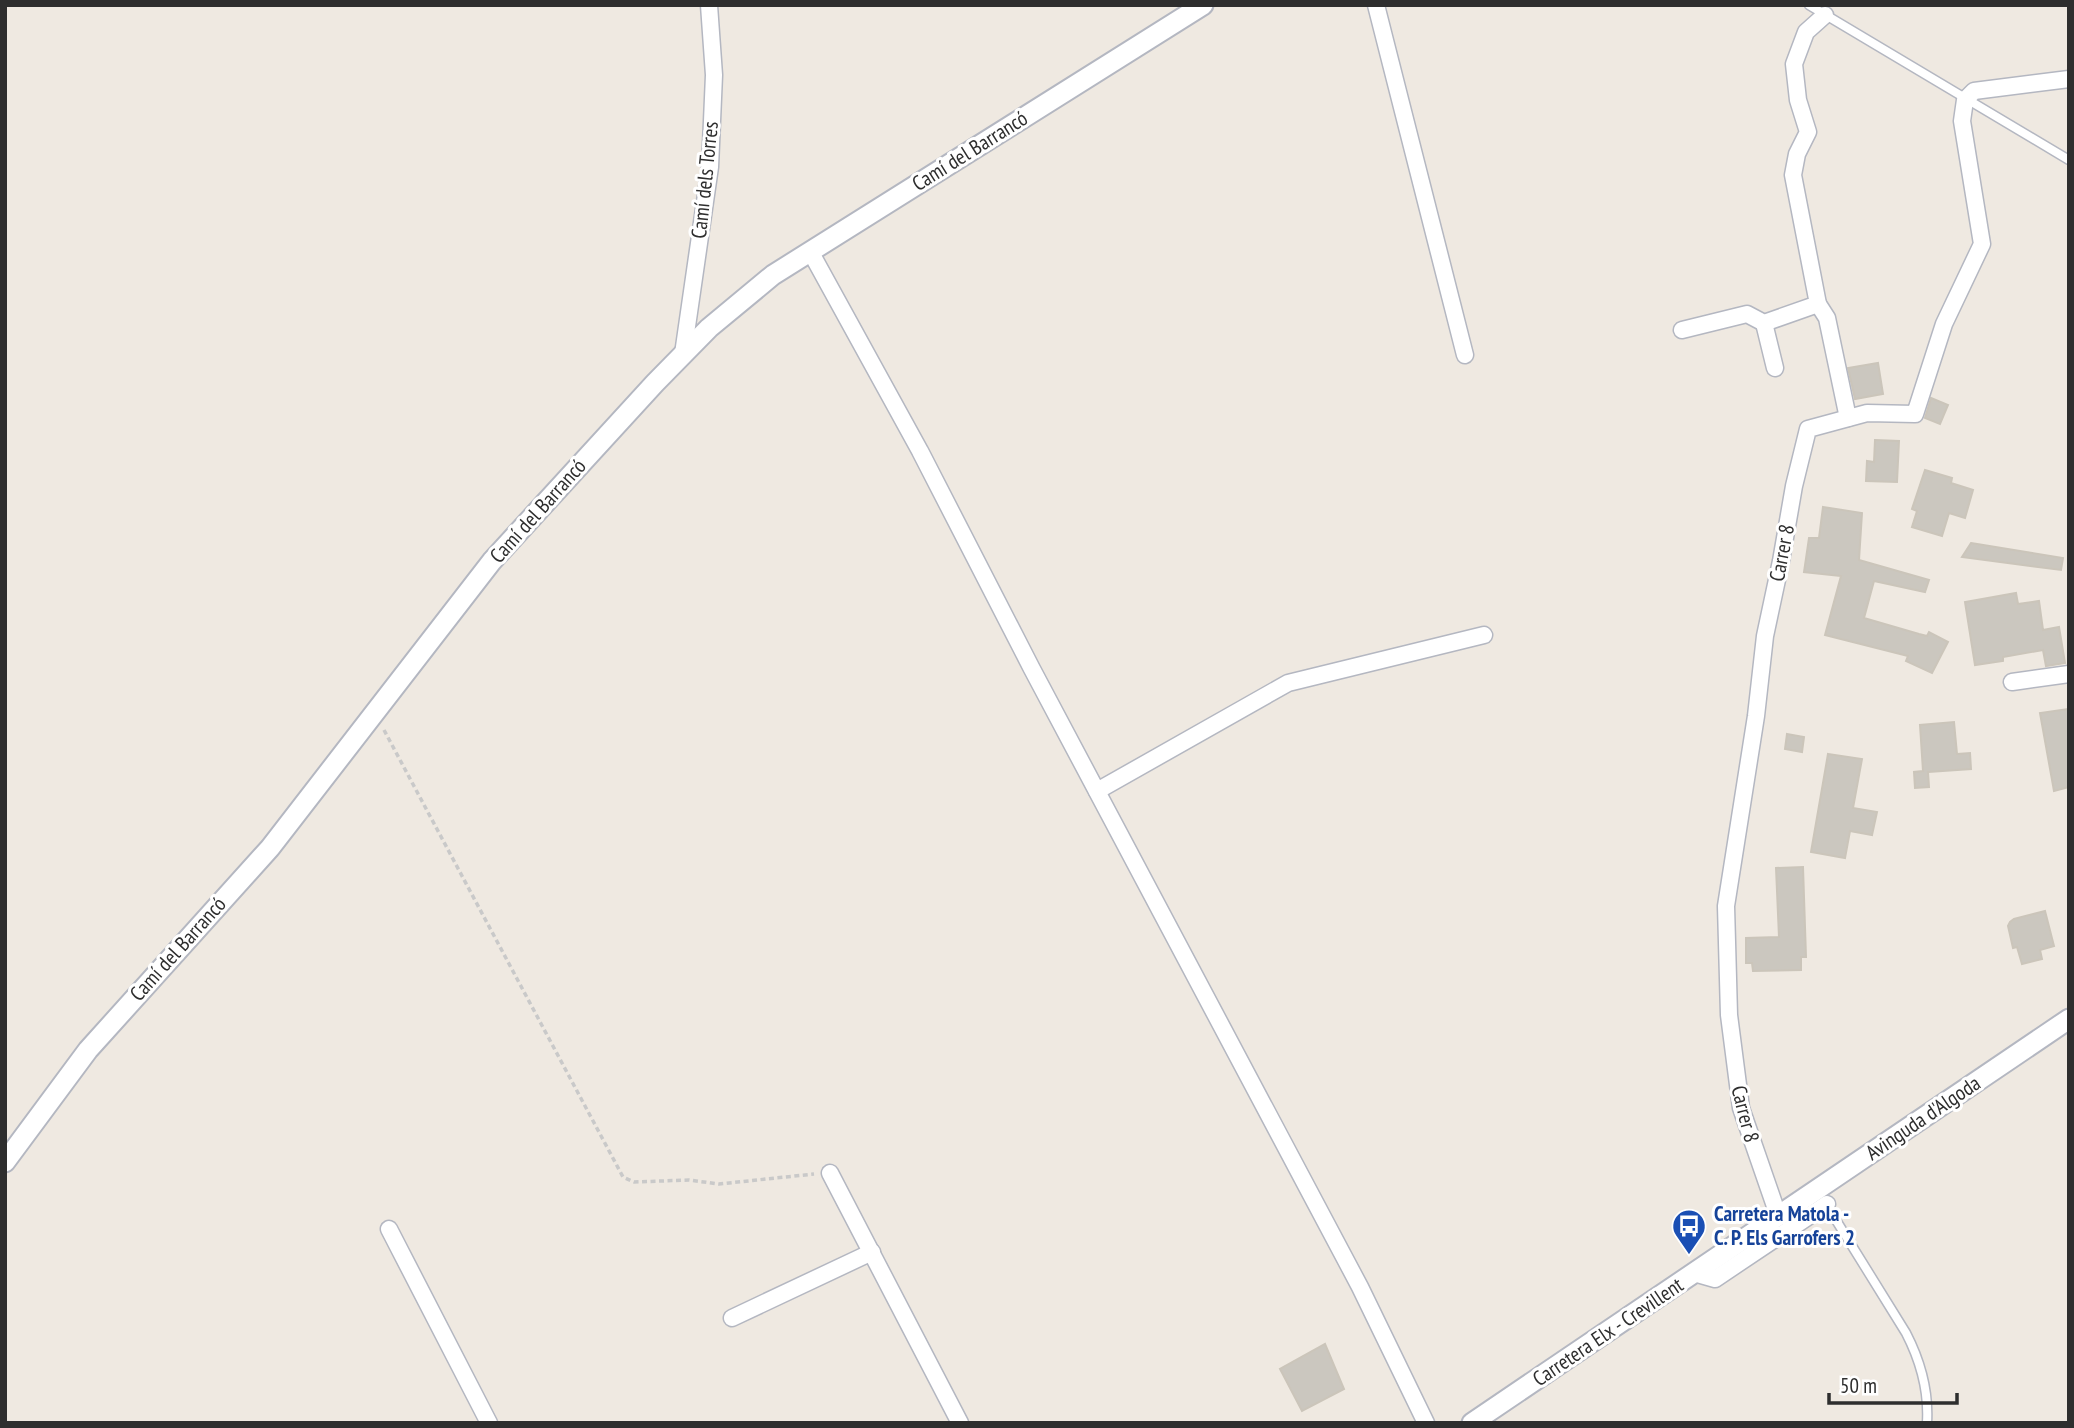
<svg xmlns="http://www.w3.org/2000/svg" width="2074" height="1428" viewBox="0 0 2074 1428" font-family="'PT Sans Narrow',sans-serif">
	<style>
		.building { fill: #cbc7bf; stroke: #cbc5ba; stroke-width: 2 }
		.lines { fill: none; stroke-linecap: round; stroke-linejoin: round }
		.service-casing { stroke: #b4b7c1; stroke-width: 11 }
		.minor-casing { stroke: #b4b7c1; stroke-width: 19 }
		.tertiary-casing { stroke: #b4b7c1; stroke-width: 23 }
		.path { stroke: #c9c9c9; stroke-width: 3.5; stroke-dasharray: 5 3.5; stroke-linecap: butt }
		.service { stroke: #fff; stroke-width: 8 }
		.minor { stroke: #fff; stroke-width: 16 }
		.tertiary { stroke: #fff; stroke-width: 19 }
		.labels { text-anchor: middle; stroke-width: 6; stroke-linejoin: round; paint-order: stroke }
		.street-label { font-size: 21px; fill: #2e2e2e; stroke: #fff }
		.transit-label { font-size: 21px; font-weight: bold; fill: #164399; stroke: #fff; text-anchor: start }
	</style>
	<rect width="100%" height="100%" fill="#efe9e1"/>
	<g class="building">
		<path d="M1878,363L1883,394L1855,399L1848,368Z"/>
		<path d="M1931,398L1948,405L1940,424L1925,418Z"/>
		<path d="M1875,440L1899,441L1897,482L1866,481L1867,461L1874,462Z"/>
		<path d="M1925,470L1952,478L1951,483L1973,490L1965,518L1949,513L1942,536L1912,527L1917,511L1912,509Z"/>
		<path d="M1823,507L1862,513L1859,560L1929,580L1925,592L1874,581L1864,618L1919,634L1927,636L1929,632L1948,642L1932,673L1906,661L1908,656L1825,635L1841,576L1804,572L1809,538H1819Z"/>
		<path d="M1971,543L2063,558L2061,570L1962,557Z"/>
		<path d="M2016,593L2018,604L2039,601L2043,630L2059,627L2065,663L2046,666L2043,650L2003,657V661L1975,665L1965,602Z"/>
		<path d="M2069,709V787L2054,791L2040,713Z"/>
		<path d="M1954,722L1957,754L1970,753L1971,769L1928,772L1929,787L1915,788L1914,772L1923,771L1920,725Z"/>
		<path d="M1787,734L1804,737L1802,752L1785,749Z"/>
		<path d="M1828,754L1862,759L1853,808L1877,812L1872,835L1850,831L1845,858L1811,852Z"/>
		<path d="M1803,867L1806,957H1801V970L1753,971L1752,963H1746V938L1779,937L1776,868Z"/>
		<path d="M2045,911L2054,946L2040,950L2042,959L2022,964L2017,947L2013,948L2008,926L2010,922L2014,919Z"/>
		<path d="M1325,1344L1344,1389L1302,1411L1280,1369Z"/>
	</g>
	<g class="lines">
		<g class="service-casing">
			<g id="service">
				<path d="M1809,5L2069,160"/>
				<path d="M1826,1204L1906,1333C1921,1362 1929,1390 1927,1423"/>
			</g>
		</g>
		<g class="minor-casing">
			<g id="minor">
				<path d="M1376,5L1465,355"/>
				<path d="M810,251L920,451L1032,669L1360,1287L1426,1423"/>
				<path d="M1818,304L1827,318L1848,418"/>
				<path d="M1764,323L1775,368"/>
				<path d="M1682,330L1747,314L1764,323L1818,304L1793,175L1797,154L1808,132L1798,100L1794,64L1806,32L1825,15"/>
				<path d="M683,354L710,167L714,75L709,5"/>
				<path d="M2012,682L2069,674"/>
				<path d="M1097,791L1288,683L1484,635"/>
				<path d="M830,1173L960,1423"/>
				<path d="M1778,1215L1741,1108L1729,1015L1726,906L1756,716L1765,636L1781,561L1794,486L1808,429L1867,413L1915,414L1944,324L1982,244L1962,121L1965,100L1974,91L2069,79"/>
				<path d="M389,1229L489,1423"/>
				<path d="M1694,1273L1715,1279L1827,1204"/>
				<path d="M732,1318L872,1252"/>
			</g>
		</g>
		<g class="tertiary-casing">
			<g id="tertiary">
				<path d="M5,1162L88,1050L270,848L492,561L655,383L709,328L773,275L1203,5"/>
				<path d="M1472,1423L2069,1019"/>
			</g>
		</g>
		<path class="path" d="M384,730L623,1177L634,1182L689,1180L719,1184L814,1174"/>
		<use href="#service" class="service"/>
		<use href="#minor" class="minor"/>
		<use href="#tertiary" class="tertiary"/>
	</g>
	<defs>
		<g id="bus-pin" transform="scale(1.75)"><path d="M0 17L-7.5 6A9.5 9.5 0 1 1 7.5 6Z" fill="#1a4fb4" stroke="#fff"/><path d="M-5-6H5V4H4V6H2V4H-2V6H-4V4H-5ZM-3.5-4V0h7V-4ZM-3.5 1.2v1.5H-2V1.2ZM2 1.2v1.5H3.5V1.2Z" fill="#fff"/></g>
	</defs>
	<g fill-rule="evenodd">
		<use href="#bus-pin" x="1689" y="1226"/>
	</g>
	<g class="labels">
		<g class="street-label">
			<text transform="translate(970 151) rotate(-32)" y="7">Camí del Barrancó</text>
			<text transform="translate(705 180) rotate(-84)" y="7">Camí dels Torres</text>
			<text transform="translate(538 511) rotate(-48)" y="7">Camí del Barrancó</text>
			<text transform="translate(1782 553) rotate(-79)" y="7">Carrer 8</text>
			<text transform="translate(178 949) rotate(-48)" y="7">Camí del Barrancó</text>
			<text transform="translate(1745 1114) rotate(76)" y="7">Carrer 8</text>
			<text transform="translate(1923 1118) rotate(-34)" y="7">Avinguda d'Algoda</text>
			<text transform="translate(1608 1332) rotate(-34)" y="7">Carretera Elx - Crevillent</text>
		</g>
		<g class="transit-label">
			<text x="1714" y="1221">Carretera Matola -<tspan x="1714" dy="24">C. P. Els Garrofers 2</tspan></text>
		</g>
	</g>
	<rect width="2074" height="1428" fill="none" stroke="#2e2e2e" stroke-width="14"/>
	<path d="M1829 1393v10h128v-10" fill="none" stroke="#2e2e2e" stroke-width="3.5"/>
	<text x="1840" y="1393" font-size="21" fill="#2e2e2e" stroke="#ffffff" stroke-width="5" paint-order="stroke">50 m</text>
</svg>
